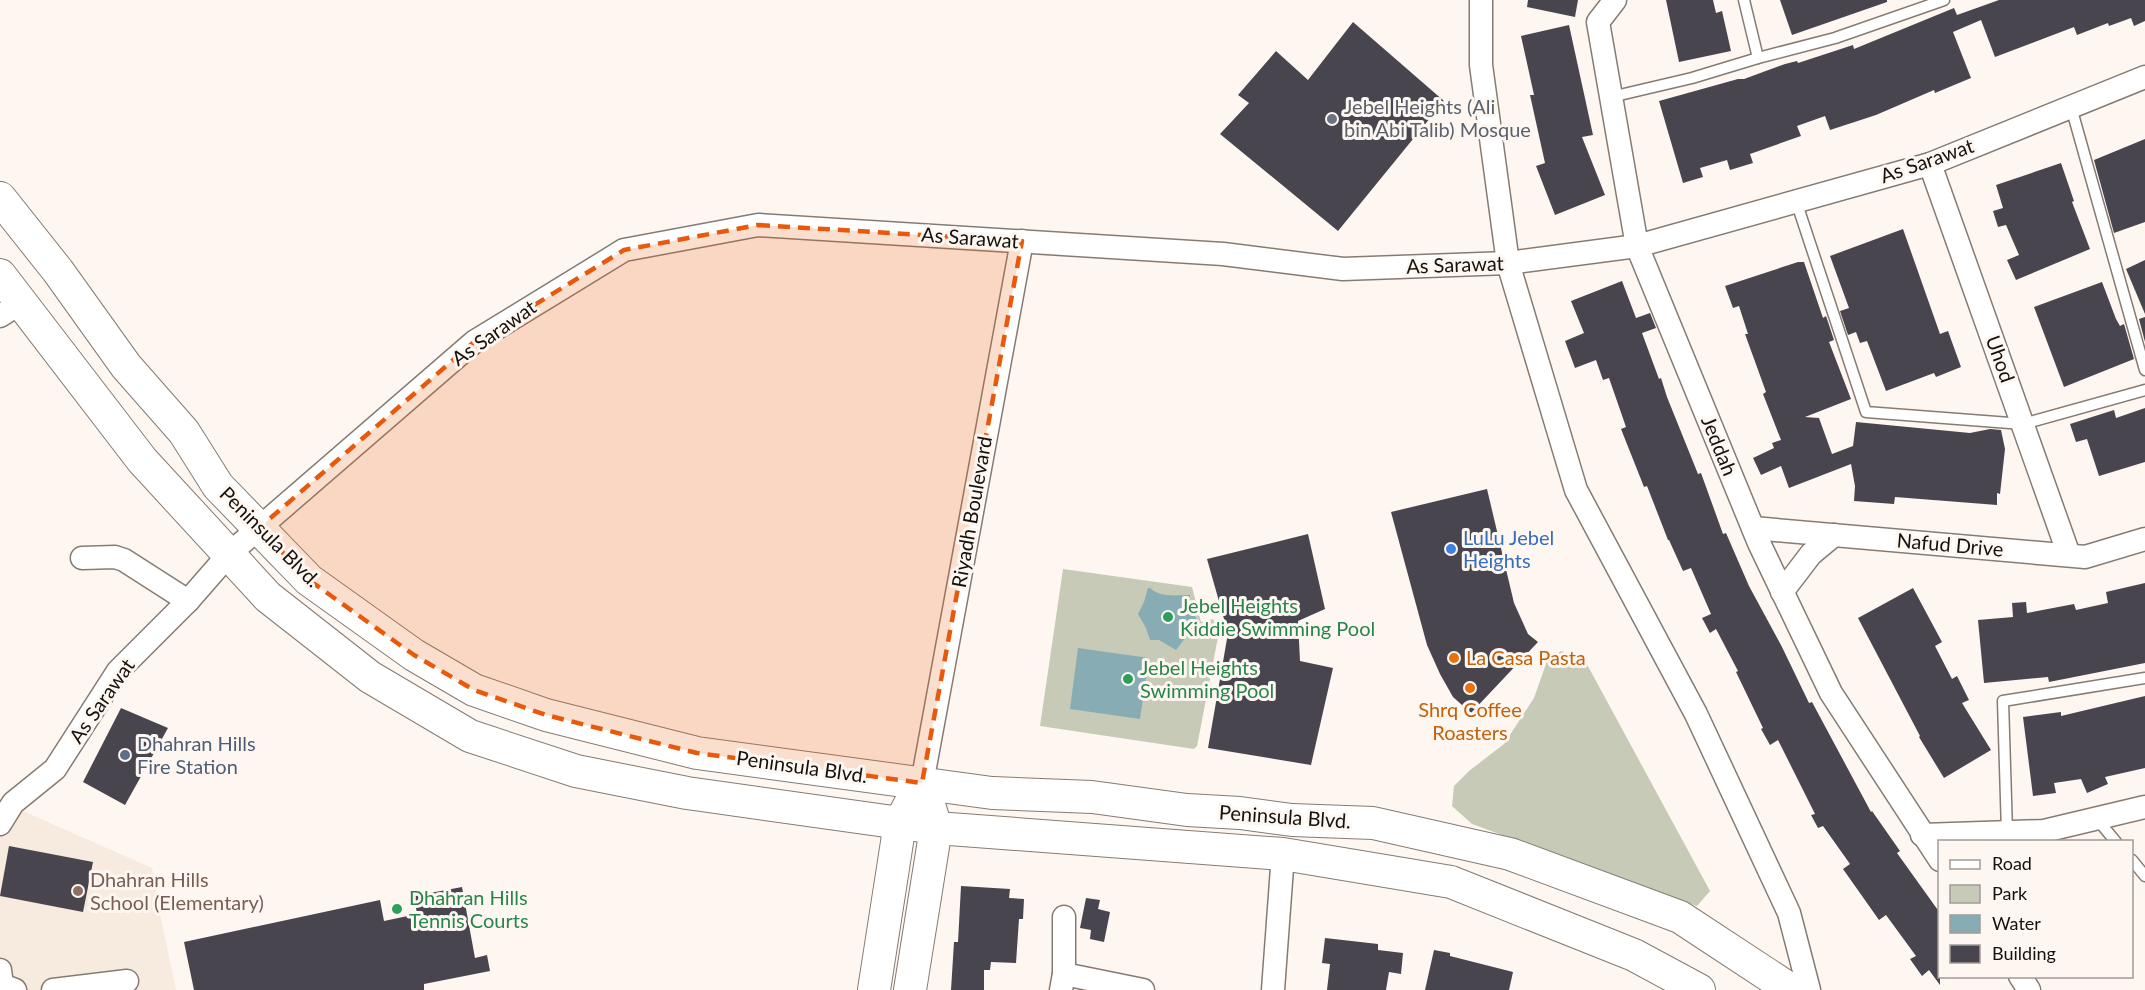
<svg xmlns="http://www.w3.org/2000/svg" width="2145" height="990" viewBox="0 0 2145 990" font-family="Lato,sans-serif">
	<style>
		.built { fill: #f7eade }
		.green { fill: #c6cab7 }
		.water { fill: #88acb4 }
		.building { fill: #49454f }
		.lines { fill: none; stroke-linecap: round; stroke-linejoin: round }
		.service-casing { stroke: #867b73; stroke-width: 13 }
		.minor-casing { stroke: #867b73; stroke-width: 25 }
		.secondary-casing { stroke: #867b73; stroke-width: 34 }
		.service { stroke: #fff; stroke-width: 10 }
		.minor { stroke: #fff; stroke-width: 22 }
		.secondary { stroke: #fff; stroke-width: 32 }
		.marked { fill: #e8590c; fill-opacity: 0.2; stroke: #e8590c; stroke-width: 4.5; stroke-dasharray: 12 8; stroke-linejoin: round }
		.worship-dot { fill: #6b7280; stroke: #fef7f1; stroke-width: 2 }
		.shop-dot { fill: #3f7fe0; stroke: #fef7f1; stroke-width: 2 }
		.leisure-dot { fill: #2e9e5b; stroke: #fef7f1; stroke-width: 2 }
		.food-dot { fill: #e8710a; stroke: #fef7f1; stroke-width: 2 }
		.service-dot { fill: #5c6f8a; stroke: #fef7f1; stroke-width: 2 }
		.education-dot { fill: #8d6e63; stroke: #fef7f1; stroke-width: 2 }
		.labels { text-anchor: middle; stroke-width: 6; stroke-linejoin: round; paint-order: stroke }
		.worship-label { font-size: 20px; fill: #5b616d; stroke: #fef7f1; text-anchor: start }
		.street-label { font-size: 20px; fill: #15110e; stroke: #fef7f1 }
		.shop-label { font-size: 20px; fill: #366cbe; stroke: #fef7f1; text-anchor: start }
		.leisure-label { font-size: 20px; fill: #27864d; stroke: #fef7f1; text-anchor: start }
		.food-label { font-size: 20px; fill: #c56008; stroke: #fef7f1; text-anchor: start }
		.service-label { font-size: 20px; fill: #4e5e75; stroke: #fef7f1; text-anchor: start }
		.education-label { font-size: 20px; fill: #785e54; stroke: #fef7f1; text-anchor: start }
	</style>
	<rect width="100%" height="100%" fill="#fef7f1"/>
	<path class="built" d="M7,804L152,868L160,914L176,990H0V814Z"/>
	<g class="green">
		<path d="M1063,569L1192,587L1201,622L1213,619L1219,632L1197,746L1194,749L1040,726Z"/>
		<path d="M1561,651L1583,657L1710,891L1697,906L1472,824L1452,806L1454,786L1469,771L1504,744L1534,698L1547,661Z"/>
	</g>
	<g class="water">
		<path d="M1148,588H1150C1160,598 1178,595 1190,595C1188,606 1196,620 1203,628L1186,637L1176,650L1159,640H1150L1146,628L1138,614L1144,602Z"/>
		<path d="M1078,648L1149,658L1140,719L1070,709Z"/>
	</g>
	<g class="building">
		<path d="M1528,0H1578L1575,17L1527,7Z"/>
		<path d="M1666,0H1713L1716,13L1722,11L1731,51L1679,62Z"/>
		<path d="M1780,0H1887V2L1792,35Z"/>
		<path d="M1999,0H2145V21L2134,26L2131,18L2109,26L2108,23L2077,35L2074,27L1995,57L1981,20L1953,32L1971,78L1935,93L1934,90L1876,115L1830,130L1825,116L1797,126L1801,136L1750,154L1753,163L1730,170L1727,160L1700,168L1703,177L1683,183L1659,101L1738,79H1744L1785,64L1797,61L1798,63L1853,45L1854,49L1954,8L1957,15Z"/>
		<path d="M1353,22L1444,101L1338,231L1220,134L1249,103L1238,95L1276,51L1308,80Z"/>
		<path d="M1569,25L1593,135L1582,137L1605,195L1555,215L1536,166L1545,163L1530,95H1534L1521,36Z"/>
		<path d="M2145,139V222L2114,233L2094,160Z"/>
		<path d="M2061,163L2074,201L2072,202L2090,249L2016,280L2007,260L2019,255L2006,225L1998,227L1993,211L2003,208L1996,185Z"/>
		<path d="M1903,229L1940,334L1948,331L1961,367L1936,377L1934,373L1886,391L1867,341L1860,343L1856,332L1848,335L1840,311L1849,308L1830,256Z"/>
		<path d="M2145,260V314L2126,269Z"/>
		<path d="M1798,262H1804L1823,318L1826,316L1834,340L1829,342L1851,399L1805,417L1819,418L1832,454L1853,446L1856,422L1970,433L1990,429L2001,430L2005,449L2000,494L1997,493V505L1895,497L1894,504L1854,501L1855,486L1851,464L1789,488L1781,466L1761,475L1753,458L1774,448L1772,443L1781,440L1763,394L1766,392L1745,334H1748L1739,306L1733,308L1725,286Z"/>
		<path d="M1622,281L1636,318L1650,313L1656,328L1642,333L1659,379L1661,378L1667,397L1698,474L1701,473L1723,534L1726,533L1749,586L1782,647L1809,703L1812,702L1871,812L1872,811L1900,851L1897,853L1940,913V985L1929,970L1922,976L1910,959L1916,956L1886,915L1879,920L1843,869L1850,864L1823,826L1818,828L1811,815L1815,814L1778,740L1770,745L1761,729L1763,728L1736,672L1738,671L1716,629L1710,633L1702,618L1711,614L1691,568L1683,571L1669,540H1668L1647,486L1644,487L1621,429L1626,427L1609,378L1603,380L1596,360L1575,368L1565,341L1584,333L1571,301Z"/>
		<path d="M2102,282L2116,319L2120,326L2124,324L2134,359L2064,387L2034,307Z"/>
		<path d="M2145,317V342L2139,319Z"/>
		<path d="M2145,408V462L2099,476L2087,439L2076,442L2070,424L2114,410L2116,418Z"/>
		<path d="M1487,489L1514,603L1528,634L1538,642L1471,713L1453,697L1440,674L1427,645L1391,512Z"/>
		<path d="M1308,534L1325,609L1298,621L1300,661L1333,668L1311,765L1208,748L1228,633L1207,559Z"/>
		<path d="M2145,583V663L2049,682L2048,677L1984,683L1978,620L2013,617L2012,603L2026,602L2027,613L2074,604L2076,610L2108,603L2106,592Z"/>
		<path d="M1913,588L1942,642L1935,646L1952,679L1957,676L1969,700L1962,703L1991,750L1944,778L1919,737L1920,736L1858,618Z"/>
		<path d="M2145,696V768L2105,777L2108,784L2087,793L2081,779L2054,783L2056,793L2033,796L2023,717L2061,712V716Z"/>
		<path d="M121,708L168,728L125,805L83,782Z"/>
		<path d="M9,846L93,862L83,912L0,896Z"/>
		<path d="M961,886L1010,889L1009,898L1024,899L1023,919H1019L1016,963L991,962L990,970H984V990H951L954,942H958Z"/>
		<path d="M462,887L475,958L487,955L490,971L424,984V990H194L184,942L380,900L384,921L417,914L414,896Z"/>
		<path d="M1086,898L1100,900L1098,909L1110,912L1104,942L1090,939L1091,930L1080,928Z"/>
		<path d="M1325,938L1378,944V950L1403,953L1401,974L1389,972L1386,990H1327L1330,964L1322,963Z"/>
		<path d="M1434,950L1450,953V956L1513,972L1509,990H1425Z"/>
	</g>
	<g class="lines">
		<g class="service-casing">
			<g id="service">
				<path d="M1744,0L1758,58"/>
				<path d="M1611,97L1692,78L1758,58L1835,38L1944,0"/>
				<path d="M2071,107L2145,370"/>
				<path d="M1796,201L1866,412L2023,424L2145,390"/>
				<path d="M2097,819L2116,842"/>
				<path d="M2007,832L2003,701L2145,678"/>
				<path d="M2132,860L2145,876"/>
			</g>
		</g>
		<g class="minor-casing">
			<g id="minor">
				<path d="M1481,0V65L1508,263L1576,490L1696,714L1789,913L1809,990"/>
				<path d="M1615,0L1598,22L1637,246L1759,543L1831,693L1940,860"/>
				<path d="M1930,164L2069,555"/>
				<path d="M0,316L22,302"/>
				<path d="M1753,528L2085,557L2145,539"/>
				<path d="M82,558L115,557L124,560L188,601"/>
				<path d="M1782,592L1811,554L1834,535"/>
				<path d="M922,783L1022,241"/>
				<path d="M0,824L13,803L55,769L118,671L188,601L229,554L474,342L624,250L758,225L1223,254L1343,269L1508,263L1637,246L1930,164L2145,77"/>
				<path d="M1922,835L2044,831L2145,807"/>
				<path d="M0,970L2,985L15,990"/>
				<path d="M1064,974L1143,990"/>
				<path d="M2020,976L2029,990"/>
				<path d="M53,990L127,981"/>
				<path d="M1061,990L1064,974V917"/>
				<path d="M1273,990L1283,854"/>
			</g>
		</g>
		<g class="secondary-casing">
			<g id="secondary">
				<path d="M0,198L58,271L126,366L184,432L218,486L309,580L414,655L474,690L546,715L697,753L992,793L1092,797L1187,810L1240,813L1292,820L1373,823L1510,854L1680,917L1791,990"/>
				<path d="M0,275L142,460L268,597L370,677L470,736L576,771L687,793L936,828L1283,854L1451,882L1634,955L1699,990"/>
				<path d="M874,990L900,823L910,804"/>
				<path d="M910,990L936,828L930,808"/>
			</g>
		</g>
		<use href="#service" class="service"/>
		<use href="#minor" class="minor"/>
		<use href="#secondary" class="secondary"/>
	</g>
	<path class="marked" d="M758,225L1022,241L922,783L697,753L546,715L474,690L414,655L309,580L259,528L474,342L624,250Z"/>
	<circle class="worship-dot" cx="1332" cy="119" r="6"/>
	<circle class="shop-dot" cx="1451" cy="549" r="6"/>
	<g class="leisure-dot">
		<circle cx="1168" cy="617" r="6"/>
		<circle cx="1128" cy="679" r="6"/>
		<circle cx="397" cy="909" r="6"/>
	</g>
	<g class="food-dot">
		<circle cx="1454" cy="658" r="6"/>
		<circle cx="1470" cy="688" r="6"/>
	</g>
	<circle class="service-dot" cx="125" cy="755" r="6"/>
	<circle class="education-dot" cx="78" cy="891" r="6"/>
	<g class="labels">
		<g class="worship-label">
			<text x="1344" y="114">Jebel Heights (Ali<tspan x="1344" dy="23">bin Abi Talib) Mosque</tspan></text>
		</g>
		<g class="street-label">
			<text transform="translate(1927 161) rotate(-19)" y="7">As Sarawat</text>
			<text transform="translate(970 238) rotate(4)" y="7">As Sarawat</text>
			<text transform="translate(1455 265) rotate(-2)" y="7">As Sarawat</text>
			<text transform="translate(494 333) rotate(-35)" y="7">As Sarawat</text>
			<text transform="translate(2000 359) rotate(70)" y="7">Uhod</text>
			<text transform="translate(1719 446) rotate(68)" y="7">Jeddah</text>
			<text transform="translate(972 512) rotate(-80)" y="7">Riyadh Boulevard</text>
			<text transform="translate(270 537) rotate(45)" y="7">Peninsula Blvd.</text>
			<text transform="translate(1950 545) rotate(5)" y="7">Nafud Drive</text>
			<text transform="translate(102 701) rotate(-55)" y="7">As Sarawat</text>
			<text transform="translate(802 767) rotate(8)" y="7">Peninsula Blvd.</text>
			<text transform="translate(1285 817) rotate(4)" y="7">Peninsula Blvd.</text>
		</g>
		<g class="shop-label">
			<text x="1463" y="545">LuLu Jebel<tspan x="1463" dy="23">Heights</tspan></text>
		</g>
		<g class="leisure-label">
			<text x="1180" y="613">Jebel Heights<tspan x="1180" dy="23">Kiddie Swimming Pool</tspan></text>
			<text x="1140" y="675">Jebel Heights<tspan x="1140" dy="23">Swimming Pool</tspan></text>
			<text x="409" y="905">Dhahran Hills<tspan x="409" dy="23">Tennis Courts</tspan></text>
		</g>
		<g class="food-label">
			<text x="1466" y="665">La Casa Pasta</text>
			<text x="1470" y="717" text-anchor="middle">Shrq Coffee<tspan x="1470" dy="23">Roasters</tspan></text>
		</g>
		<g class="service-label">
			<text x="137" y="751">Dhahran Hills<tspan x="137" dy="23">Fire Station</tspan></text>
		</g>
		<g class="education-label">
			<text x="90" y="887">Dhahran Hills<tspan x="90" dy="23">School (Elementary)</tspan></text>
		</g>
	</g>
	<rect x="1938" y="840" width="195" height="138" fill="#fef7f1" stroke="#a19b96" stroke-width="1.5"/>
	<rect x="1950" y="860" width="30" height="9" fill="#ffffff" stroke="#a19b96" stroke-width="1.5"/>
	<text x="1992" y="870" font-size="18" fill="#15110e">Road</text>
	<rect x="1950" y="885" width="30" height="18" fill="#c6cab7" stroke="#a19b96" stroke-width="1.5"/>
	<text x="1992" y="900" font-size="18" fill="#15110e">Park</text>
	<rect x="1950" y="915" width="30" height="18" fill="#88acb4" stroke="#a19b96" stroke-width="1.5"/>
	<text x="1992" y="930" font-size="18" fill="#15110e">Water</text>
	<rect x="1950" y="945" width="30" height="18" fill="#49454f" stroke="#a19b96" stroke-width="1.5"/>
	<text x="1992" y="960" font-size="18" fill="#15110e">Building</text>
</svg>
